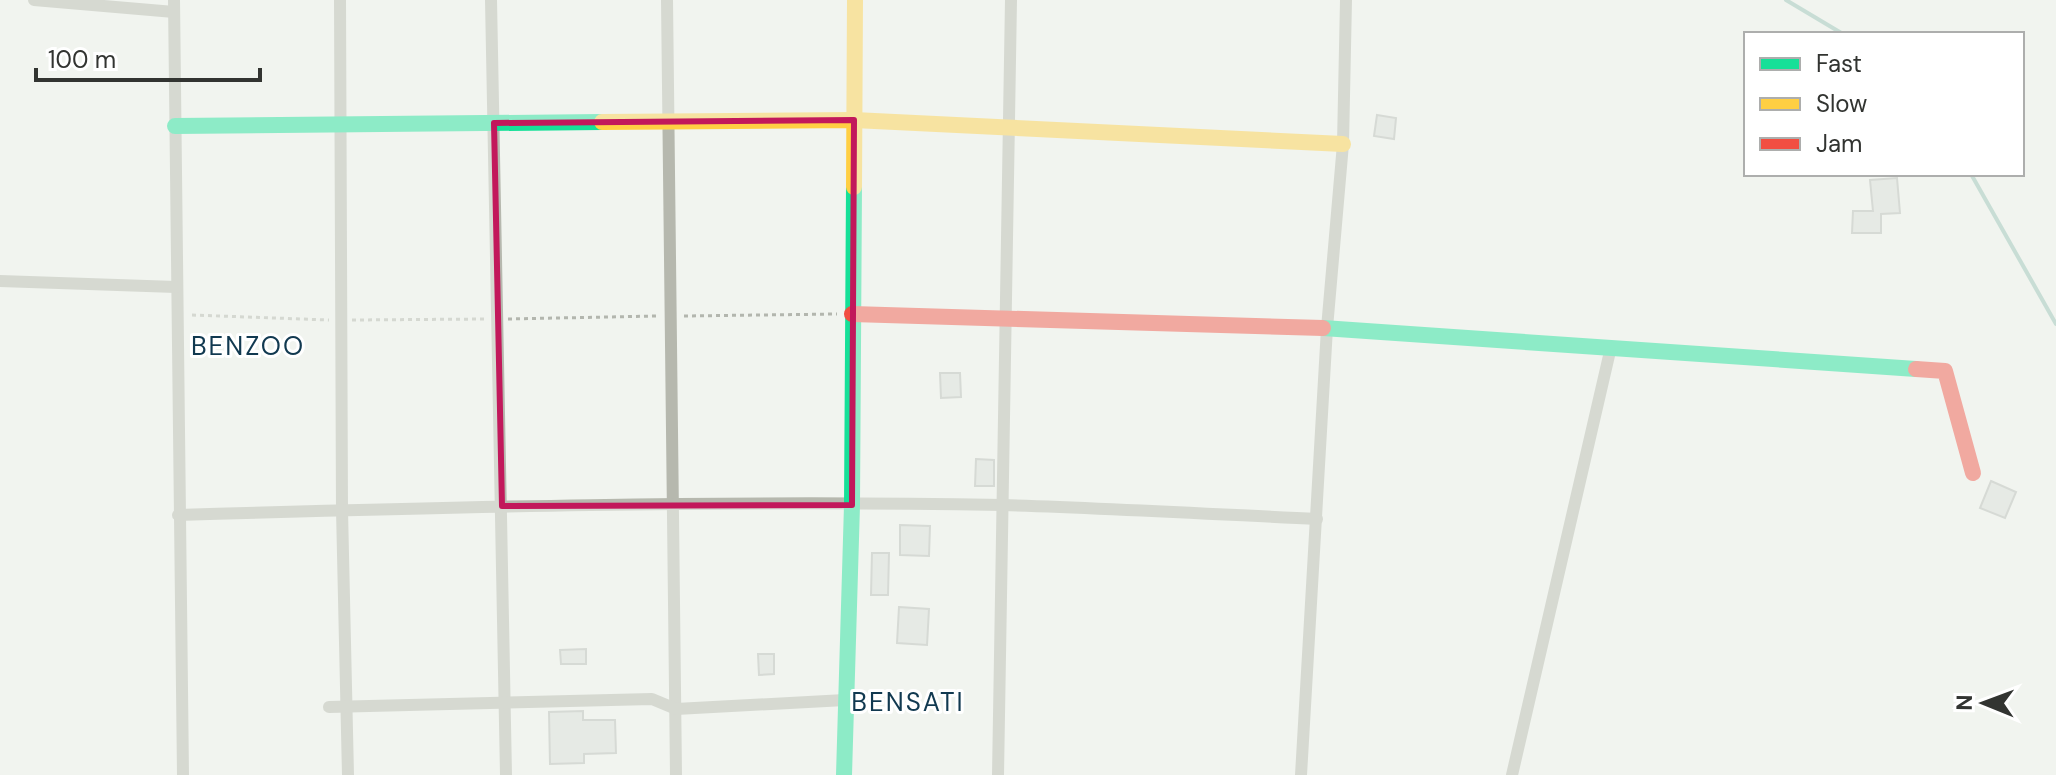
<svg xmlns="http://www.w3.org/2000/svg" width="2056" height="775" viewBox="0 0 2056 775" font-family="'DM Sans',sans-serif">
	<style>
		.lines { fill: none; stroke-linecap: round; stroke-linejoin: round }
		.stream { stroke: #97c2b6; stroke-width: 4 }
		.building { fill: #daddd9; stroke: #b7bab6; stroke-width: 2 }
		.path { stroke: #b3b6ae; stroke-width: 3; stroke-dasharray: 4 4; stroke-linecap: butt }
		.street { stroke: #b6b8ae; stroke-width: 12 }
		.fast { stroke: #16e098; stroke-width: 16 }
		.slow { stroke: #ffcf43; stroke-width: 16 }
		.jam { stroke: #f24e42; stroke-width: 16 }
		.marked { fill: none; stroke: #c2185b; stroke-width: 6; stroke-linejoin: round }
		.labels { text-anchor: middle; stroke-width: 6; stroke-linejoin: round; paint-order: stroke }
		.quarter-label { font-size: 26px; letter-spacing: 2px; fill: #113950; stroke: #fff }
	</style>
	<rect width="100%" height="100%" fill="#f1f4ef"/>
	<g class="lines">
		<g class="stream">
			<path d="M1786,0L1843,34"/>
			<path d="M1971,174L2056,324"/>
		</g>
	</g>
	<g class="building">
		<path d="M1377,115L1396,118L1394,139L1374,136Z"/>
		<path d="M1897,178L1900,213L1881,214V233H1852L1853,211H1873L1870,180Z"/>
		<path d="M940,373H960L961,397L941,398Z"/>
		<path d="M976,459L994,460V486H975Z"/>
		<path d="M1991,481L2016,492L2005,518L1980,508Z"/>
		<path d="M900,525L930,526L929,556L900,555Z"/>
		<path d="M872,553H889L888,595H871Z"/>
		<path d="M899,607L929,609L927,645L897,643Z"/>
		<path d="M586,649V664H561L560,650Z"/>
		<path d="M758,654H774V674L759,675Z"/>
		<path d="M583,711V720H615L616,753L584,754V763L550,764L549,712Z"/>
	</g>
	<g class="lines">
		<g class="path">
			<path d="M192,315L329,320"/>
			<path d="M684,316L837,314"/>
			<path d="M508,319L657,316"/>
			<path d="M352,320L485,319"/>
		</g>
		<g class="street">
			<path d="M34,0L174,12"/>
			<path d="M174,0L183,775"/>
			<path d="M340,0L342,510L348,775"/>
			<path d="M491,0L506,775"/>
			<path d="M667,0L676,775"/>
			<path d="M0,281L176,287"/>
			<path d="M178,515C453,507 728,500 1003,505C1107,508 1213,514 1317,519"/>
			<path d="M329,707L652,699L676,709L845,700"/>
			<path d="M998,775L1011,0"/>
			<path d="M1301,775L1327,328L1343,144L1346,0"/>
			<path d="M1512,775L1611,347"/>
		</g>
		<g class="fast">
			<path d="M175,126L602,122"/>
			<path d="M1323,328L1916,369"/>
			<path d="M844,775L852,505L854,187"/>
		</g>
		<g class="slow">
			<path d="M602,122L854,120L1343,144"/>
			<path d="M854,187L855,0"/>
		</g>
		<g class="jam">
			<path d="M852,314L1323,328"/>
			<path d="M1916,369L1945,371L1973,473"/>
		</g>
	</g>
	<path d="M0 0H2056V775H0ZM854,120L852,505L502,506L494,123Z" fill="#f1f4ef" fill-opacity=".55" fill-rule="evenodd"/>
	<path class="marked" d="M854,120L852,505L502,506L494,123Z"/>
	<g class="labels">
		<g class="quarter-label">
			<text x="248" y="355">BENZOO</text>
			<text x="908" y="711">BENSATI</text>
		</g>
	</g>
	<rect x="1744" y="32" width="280" height="144" fill="#ffffff" stroke="#adaead" stroke-width="2"/>
	<rect x="1760" y="58" width="40" height="12" fill="#16e098" stroke="#adaead" stroke-width="2"/>
	<text x="1816" y="72" font-size="24" fill="#323431">Fast</text>
	<rect x="1760" y="98" width="40" height="12" fill="#ffcf43" stroke="#adaead" stroke-width="2"/>
	<text x="1816" y="112" font-size="24" fill="#323431">Slow</text>
	<rect x="1760" y="138" width="40" height="12" fill="#f24e42" stroke="#adaead" stroke-width="2"/>
	<text x="1816" y="152" font-size="24" fill="#323431">Jam</text>
	<g transform="translate(1984 703) rotate(271)" stroke="#ffffff" stroke-width="6" paint-order="stroke">
	<path d="M0-6L14 30L0 20L-14 30Z" fill="#323431"/>
	<text y="-12" font-size="22" font-weight="bold" text-anchor="middle" fill="#323431">N</text>
	</g>
	<path d="M36 68v12h224v-12" fill="none" stroke="#323431" stroke-width="4"/>
	<text x="48" y="68" font-size="24" fill="#323431" stroke="#ffffff" stroke-width="6" paint-order="stroke">100 m</text>
</svg>
